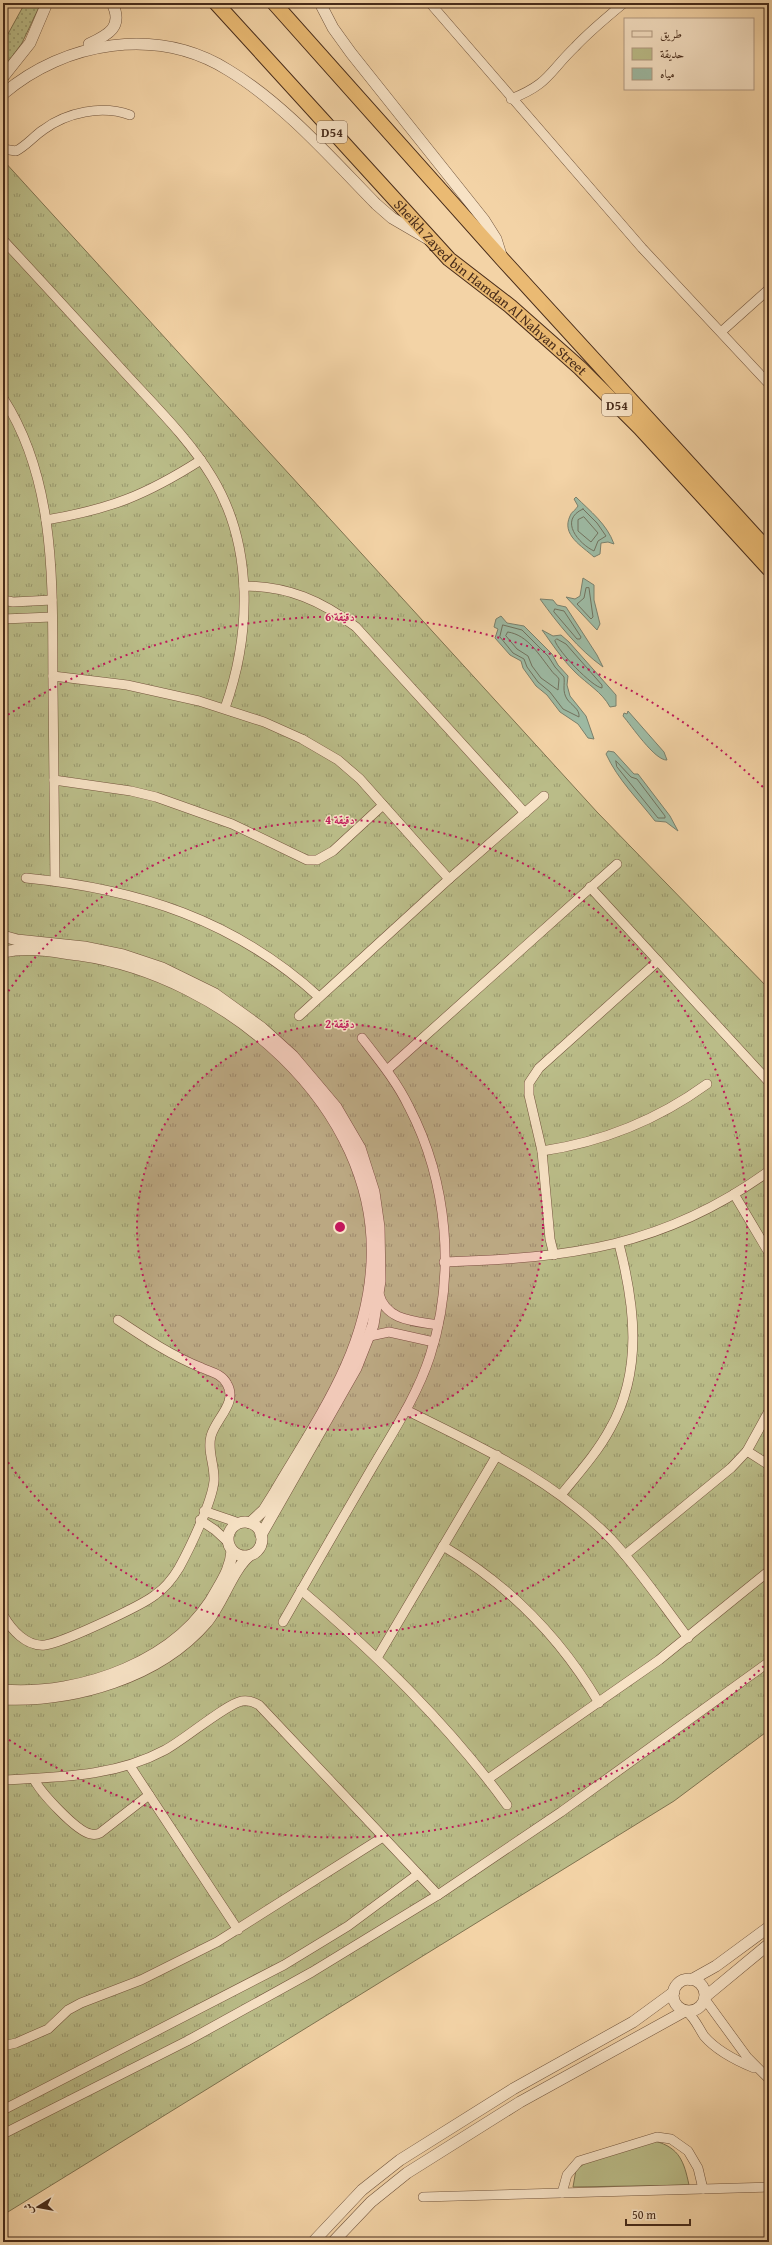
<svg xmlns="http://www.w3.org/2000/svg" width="772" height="2245" viewBox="0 0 772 2245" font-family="'Gentium Book Plus',Amiri,serif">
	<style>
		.grass { fill: url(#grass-tufts); stroke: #807451 }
		.park { fill: #babc88; stroke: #807451 }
		.garden { fill: url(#garden-dots); stroke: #807451 }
		.water { fill: #9db9a2; stroke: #7b806c }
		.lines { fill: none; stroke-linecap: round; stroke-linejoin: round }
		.shore { stroke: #72725e; stroke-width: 1 }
		.minor-casing { stroke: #72553d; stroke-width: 10 }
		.tertiary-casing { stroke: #72553d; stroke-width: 12 }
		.trunk-casing { stroke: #472b1a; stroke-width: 16 }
		.minor { stroke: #f7e2c5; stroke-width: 9 }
		.tertiary { stroke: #f7e2c5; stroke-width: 11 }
		.trunk { stroke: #eaba73; stroke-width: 14 }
		.ring { fill: none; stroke: #c2185b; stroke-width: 2; stroke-dasharray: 2 4 }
		.labels { text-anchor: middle; stroke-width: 3; stroke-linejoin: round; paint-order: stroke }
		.shield { fill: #f7e2c5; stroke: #7c624d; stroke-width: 1 }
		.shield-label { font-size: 13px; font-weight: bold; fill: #472b1a }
		.street-label { font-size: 14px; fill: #472b1a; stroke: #f7e2c5 }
		.centre { fill: #c2185b; stroke: #f7e2c5; stroke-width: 2 }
		.ring-label { font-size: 12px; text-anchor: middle; font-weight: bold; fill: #c2185b; stroke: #f7e2c5; stroke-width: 3; stroke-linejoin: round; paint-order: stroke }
	</style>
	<defs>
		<pattern id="grass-tufts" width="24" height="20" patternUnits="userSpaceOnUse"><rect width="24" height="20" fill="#babc88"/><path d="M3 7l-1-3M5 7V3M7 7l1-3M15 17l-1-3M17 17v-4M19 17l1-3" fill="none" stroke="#99996e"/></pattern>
		<pattern id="garden-dots" width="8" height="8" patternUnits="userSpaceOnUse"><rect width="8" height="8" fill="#babc88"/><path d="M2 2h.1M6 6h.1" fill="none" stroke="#99996e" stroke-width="1.8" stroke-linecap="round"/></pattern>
	</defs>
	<rect width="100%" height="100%" fill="#f3d3a6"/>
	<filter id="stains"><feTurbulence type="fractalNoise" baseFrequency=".005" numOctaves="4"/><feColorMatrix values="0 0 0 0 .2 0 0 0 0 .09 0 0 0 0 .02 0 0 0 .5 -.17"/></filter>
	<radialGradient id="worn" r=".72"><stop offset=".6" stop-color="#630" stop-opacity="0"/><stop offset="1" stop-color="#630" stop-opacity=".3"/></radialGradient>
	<path class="grass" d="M3,160L597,812L769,989V1730L674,1801L3,2215Z"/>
	<path class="park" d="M655,2141C680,2148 684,2162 689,2185L573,2187L576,2170L589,2160Z"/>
	<path class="garden" d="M25,3H41L22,43L3,69V43Z"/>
	<g class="water">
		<path d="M576,497C590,511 607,524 614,544L608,542L601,543L600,554L594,557C582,546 561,535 570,516C571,512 576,510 578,506L574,499Z"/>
		<path d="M583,578L594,585V600L600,624L597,630L566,597L575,599L580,596Z"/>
		<path d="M540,599L553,600L557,605L566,607L597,655L603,667C578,649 558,624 540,599Z"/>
		<path d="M501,616L507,623L524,626L552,654L558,665L568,676L567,685L570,696L586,716L594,739L588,738L578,724L560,712L547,695L536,686L523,668L521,661L510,655L495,638L498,629L494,627L496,619Z"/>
		<path d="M542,630L553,636L561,635L569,642L616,695V706L610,707C602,692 587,684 575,672C561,658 553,645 542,630Z"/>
		<path d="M628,711L664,752L667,760C655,761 631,725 623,716L624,713L627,714Z"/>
		<path d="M608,751L614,752L634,774H638L670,816L678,831L666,822L655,821C638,799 618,780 606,754Z"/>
	</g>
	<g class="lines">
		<g class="shore">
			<path d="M583,509L597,523L606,536L598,541L594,551C579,544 558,520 583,509Z"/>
			<path d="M584,517L598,533L591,542L578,531V520Z"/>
			<path d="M589,588L593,617L591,619L577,604L584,598L586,588Z"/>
			<path d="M555,609L564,611L581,637L580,639H577L554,612Z"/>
			<path d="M503,625L522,630L548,656L555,667L564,677C565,685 562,691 567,699C571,705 580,709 579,717L563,709L550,692L538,682L527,667L524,659L513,653L500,637Z"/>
			<path d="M508,632C528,635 539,655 551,670C553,674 557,675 559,679L558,690L541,678L532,666L528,656L517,649L506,636Z"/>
			<path d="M557,639L566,644L602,685V688C592,687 558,651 555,641Z"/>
			<path d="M616,761L631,777L637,779L665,816V818H658L617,767Z"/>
		</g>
		<g class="minor-casing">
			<g id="minor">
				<path d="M430,3L642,248L769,384"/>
				<path d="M511,99C549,84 548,73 575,47C590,31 607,17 624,3"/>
				<path d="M3,149L16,151C26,146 34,136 43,130C67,112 102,105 130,115"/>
				<path d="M3,240C44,284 85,329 125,373C156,407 189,439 212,477C254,546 251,635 225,708"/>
				<path d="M721,332L769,289"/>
				<path d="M3,398C58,483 52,590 53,687C54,751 54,816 55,881"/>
				<path d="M46,520C111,509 146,495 201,460"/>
				<path d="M244,586C288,586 322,601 356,627L525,813"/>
				<path d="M3,600L13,602L52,600"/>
				<path d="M3,619L52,617"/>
				<path d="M53,676L127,685L199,701L264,722L302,739L338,760L360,779L449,879"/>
				<path d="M54,780L131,791L156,797L232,824L307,860H317L333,851L383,805"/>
				<path d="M26,878C138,889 235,920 319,997"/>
				<path d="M590,887L769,1082"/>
				<path d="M299,1016L449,879L544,796"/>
				<path d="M387,1070L617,864"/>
				<path d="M542,1151C603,1142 656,1121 707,1084"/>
				<path d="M734,1194L769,1253"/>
				<path d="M554,1255L550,1239L542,1151L529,1095V1083L539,1068L658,961"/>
				<path d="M444,1262C570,1258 664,1247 769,1171"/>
				<path d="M379,1294C386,1321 415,1321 438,1325"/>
				<path d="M370,1336L389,1332L434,1342"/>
				<path d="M406,1410C480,1447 552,1478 611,1539C639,1569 663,1605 688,1638"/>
				<path d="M747,1451L769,1465"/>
				<path d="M561,1495C578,1474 597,1453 610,1429C643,1371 635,1306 619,1244"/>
				<path d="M204,1511L239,1523"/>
				<path d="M200,1520L215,1530L228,1542"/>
				<path d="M443,1546C509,1585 560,1637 599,1703"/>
				<path d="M625,1555L731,1468L747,1451L769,1411"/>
				<path d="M301,1590C377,1655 448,1724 507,1805"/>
				<path d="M3,1615C11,1629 26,1647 45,1645C62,1643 141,1606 155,1595C165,1588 173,1578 179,1568C190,1548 212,1502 214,1481C215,1465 207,1451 211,1436C216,1418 238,1403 227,1384C222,1374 211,1372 202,1368C172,1356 145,1338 118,1320"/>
				<path d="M283,1622C312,1571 342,1519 372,1468C393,1432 417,1396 430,1356C456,1276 448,1182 409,1107C397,1082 379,1060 362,1038"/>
				<path d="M377,1658L497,1455"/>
				<path d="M130,1766L238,1930"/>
				<path d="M34,1779C40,1792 77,1832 91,1834C94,1835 98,1834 100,1833L149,1795"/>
				<path d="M488,1779L659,1660L769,1571"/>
				<path d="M3,1780C59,1777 115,1777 165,1750C184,1740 226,1704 242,1701C248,1700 254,1702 259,1705L438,1895"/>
				<path d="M704,1998L747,2057L769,2079"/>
				<path d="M686,2011C695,2018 698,2027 704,2036C716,2050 737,2061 754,2068"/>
				<path d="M3,2046L16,2043L48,2029L68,2010L81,2003L141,1980L217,1942L383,1837"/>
				<path d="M3,2110L284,1965L348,1926L418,1874"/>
				<path d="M3,2134L187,2041L312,1972L438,1895L561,1812L769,1662"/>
				<path d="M562,2193L567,2175L579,2161L657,2137L671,2139L688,2151L698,2168L703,2189"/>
				<path d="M423,2197L769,2187"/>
			</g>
		</g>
		<g class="tertiary-casing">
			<g id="tertiary">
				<path d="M320,3L333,28L351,53L484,220L496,239L502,258"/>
				<path d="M89,44C108,35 124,27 112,3"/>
				<path d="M3,77L30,43L47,3"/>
				<path d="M3,94C65,41 157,26 228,70C283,103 331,158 376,204L392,218L428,239"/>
				<path d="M3,936L17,940L84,947L123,955L162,968L215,994L262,1028L293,1056L336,1107L360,1148L374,1192L379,1227L380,1281L373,1325L356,1368L261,1535"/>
				<path d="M4,952C29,946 54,952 79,955C224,975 380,1106 372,1262C368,1352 318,1419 274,1494L264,1510L250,1523"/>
				<circle cx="245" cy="1539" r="17"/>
				<path d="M3,1690C81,1696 180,1661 218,1588C225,1576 231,1565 232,1551"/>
				<path d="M3,1699C74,1702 159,1678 207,1622C223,1602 232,1571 249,1556"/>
				<circle cx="689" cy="1995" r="16"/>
				<path d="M691,1980L716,1966L769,1927"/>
				<path d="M705,1997L769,1944"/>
				<path d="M313,2242L362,2190L400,2160L513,2089L633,2022L674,1992"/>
				<path d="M333,2242L371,2202L407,2173L520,2102L685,2011"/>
			</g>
		</g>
		<g class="trunk-casing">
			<g id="trunk">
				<path id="s1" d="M216,3L449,259L510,306L580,368L640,428L769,569"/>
				<path d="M274,3L503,260L769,551"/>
			</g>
		</g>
		<use href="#minor" class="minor"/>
		<use href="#tertiary" class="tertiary"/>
		<use href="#trunk" class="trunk"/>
	</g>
	<circle cx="340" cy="1227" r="203" fill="#c2185b" fill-opacity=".12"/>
	<g class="ring">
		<circle cx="340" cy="1227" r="203"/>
		<path d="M5 996A407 407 0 1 1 5 1458"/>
		<path d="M768 1662A610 610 0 0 1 3 1736M3 718A610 610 0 0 1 768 792"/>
	</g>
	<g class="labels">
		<g class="shield">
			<rect x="317" y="121" width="30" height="22" rx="3"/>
			<rect x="602" y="394" width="30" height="22" rx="3"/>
		</g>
		<g class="shield-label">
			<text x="332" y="137">D54</text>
			<text x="617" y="410">D54</text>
		</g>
		<g class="street-label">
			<text dy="5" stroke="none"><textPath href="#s1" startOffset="396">Sheikh Zayed bin Hamdan Al Nahyan Street</textPath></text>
		</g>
	</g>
	<circle cx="340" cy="1227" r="6" class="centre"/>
	<g class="ring-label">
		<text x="340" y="621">6 دقيقة</text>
		<text x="340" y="824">4 دقيقة</text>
		<text x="340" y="1028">2 دقيقة</text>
	</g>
	<rect width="772" height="2245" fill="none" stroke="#f3d3a6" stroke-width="16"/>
	<rect x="4" y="4" width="764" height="2237" fill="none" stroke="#472b1a" stroke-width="2"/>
	<rect x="8" y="8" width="756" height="2229" fill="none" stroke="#472b1a"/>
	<rect x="624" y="18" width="130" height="72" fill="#f7e2c5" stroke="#b19981"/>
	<rect x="632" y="31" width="20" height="6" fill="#f7e2c5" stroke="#b19981"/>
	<text x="660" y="38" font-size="12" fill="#472b1a">طريق</text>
	<rect x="632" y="48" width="20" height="12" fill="#babc88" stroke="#b19981"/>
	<text x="660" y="58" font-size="12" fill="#472b1a">حديقة</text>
	<rect x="632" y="68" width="20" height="12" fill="#9db9a2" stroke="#b19981"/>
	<text x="660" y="78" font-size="12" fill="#472b1a">مياه</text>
	<g transform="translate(38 2207) rotate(259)" stroke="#f7e2c5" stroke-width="3" paint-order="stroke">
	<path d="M0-3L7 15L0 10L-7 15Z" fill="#472b1a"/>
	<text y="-6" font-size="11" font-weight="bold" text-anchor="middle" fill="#472b1a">ش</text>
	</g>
	<path d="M626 2219v6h64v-6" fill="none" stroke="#472b1a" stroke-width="2"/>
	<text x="632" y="2219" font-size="12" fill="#472b1a" stroke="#f7e2c5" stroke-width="3" paint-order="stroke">50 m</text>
	<rect width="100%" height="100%" filter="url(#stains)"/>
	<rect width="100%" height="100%" fill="url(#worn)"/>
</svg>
